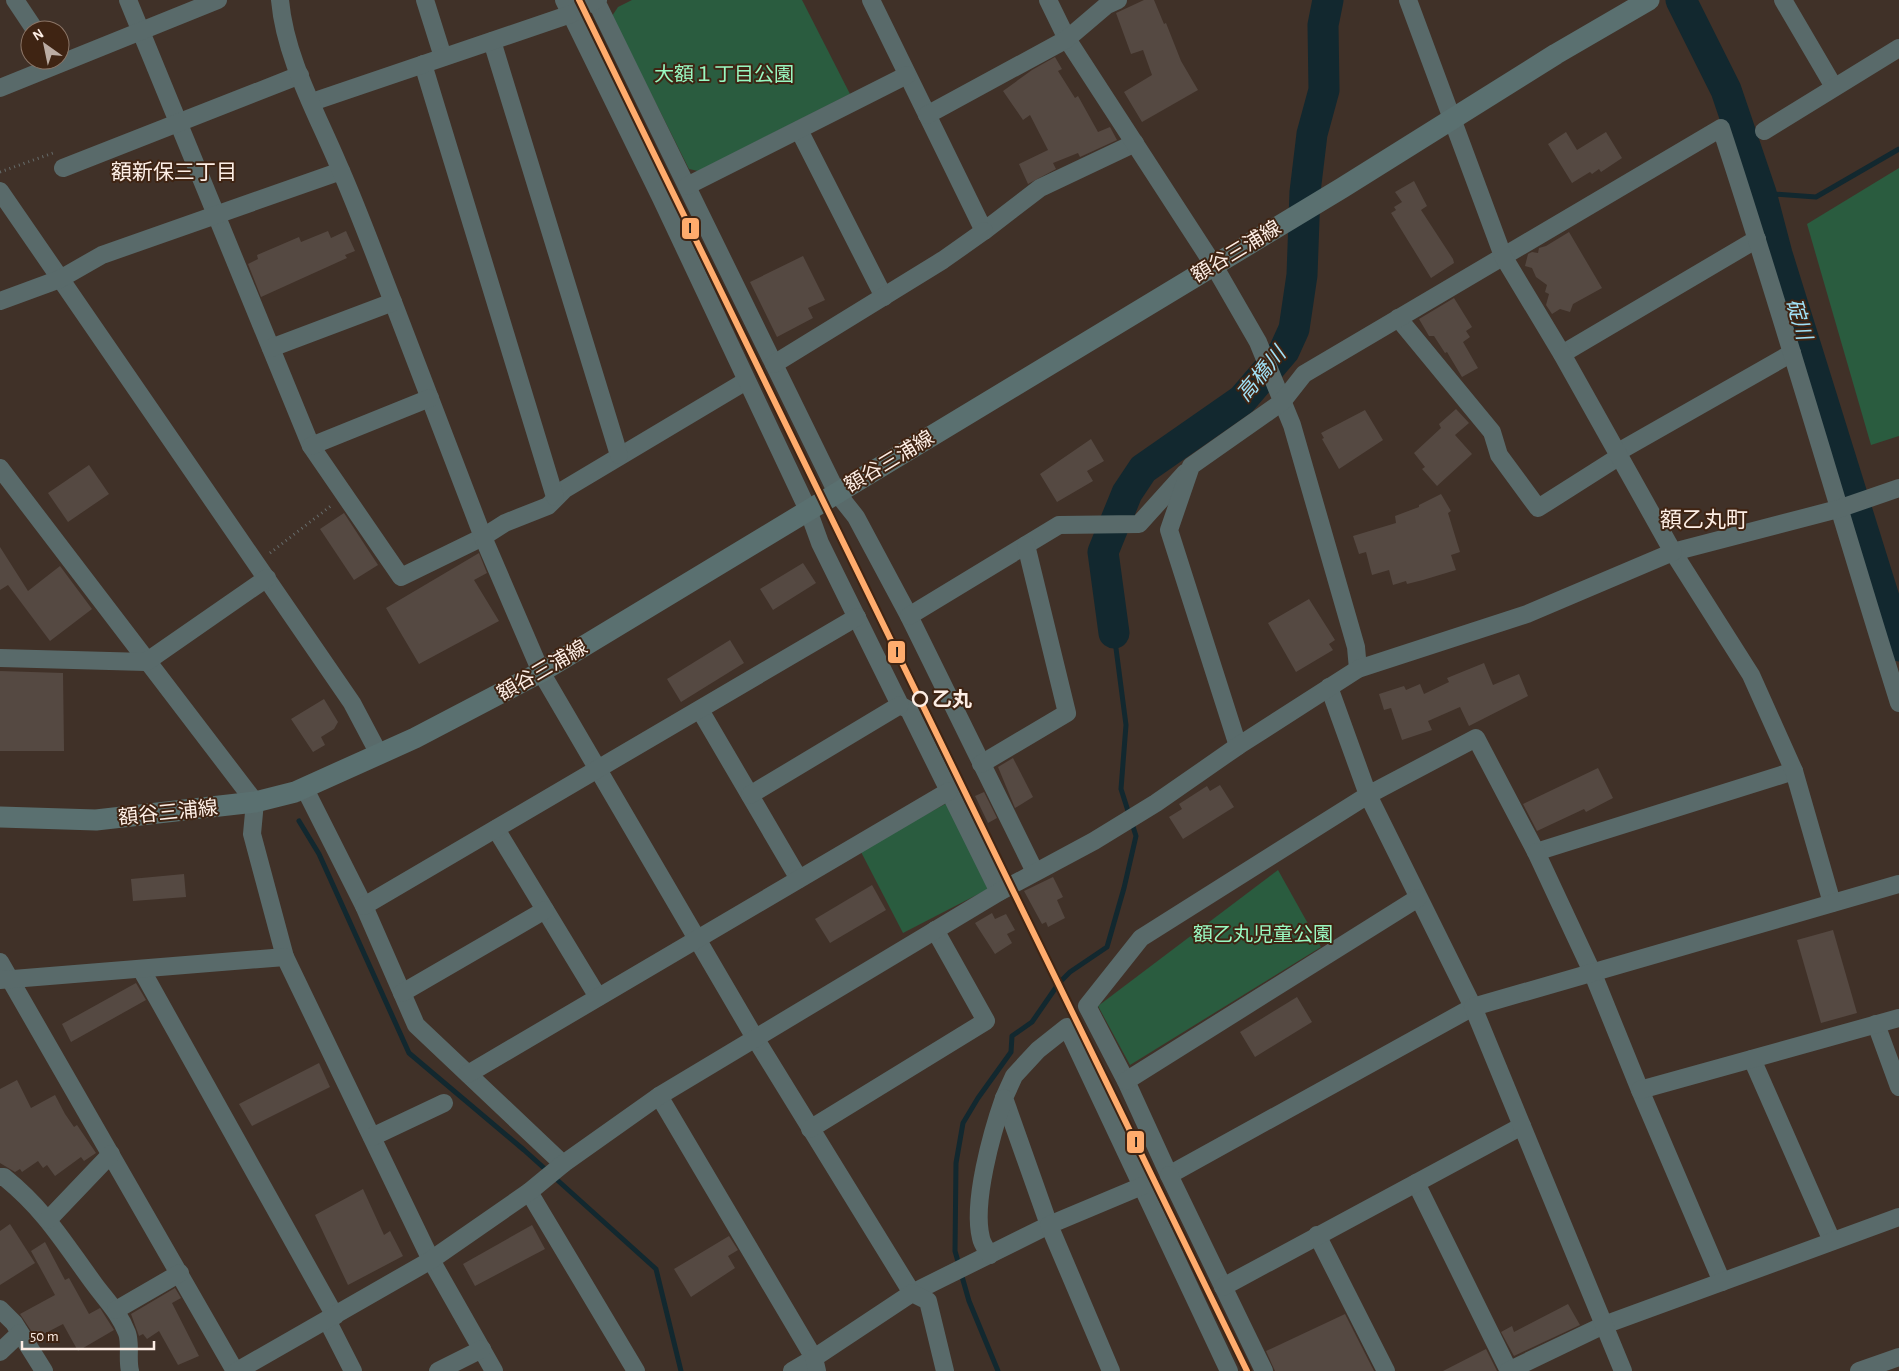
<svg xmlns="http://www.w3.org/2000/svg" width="1899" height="1371" viewBox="0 0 1899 1371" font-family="'Alegreya Sans','Noto Sans JP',sans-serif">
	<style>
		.green { fill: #2a5c3f }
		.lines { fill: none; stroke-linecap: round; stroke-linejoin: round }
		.stream { stroke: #12282f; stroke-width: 5 }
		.river { stroke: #12282f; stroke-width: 31 }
		.building { fill: #554942 }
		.path { stroke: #666c6b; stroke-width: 3; stroke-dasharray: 1 4; stroke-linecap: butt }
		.minor { stroke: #596a6a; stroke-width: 18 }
		.major { stroke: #5a7070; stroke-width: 21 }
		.rail-1-casing { stroke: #3f2413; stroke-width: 10 }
		.rail-1 { stroke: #ffac6d; stroke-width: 6 }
		.stop-dot { fill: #3f2413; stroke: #fdeee5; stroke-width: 2.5 }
		.labels { text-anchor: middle; stroke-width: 4; stroke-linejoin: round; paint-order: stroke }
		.park-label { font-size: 20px; fill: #99f8c1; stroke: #3f2413 }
		.street-label { font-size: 20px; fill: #fdeee5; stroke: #3f2413 }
		.stop-label { font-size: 20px; font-weight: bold; fill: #fdeee5; stroke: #3f2413; text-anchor: start }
		.neighbourhood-label { font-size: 21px; fill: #fdeee5; stroke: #3f2413 }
		.water-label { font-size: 21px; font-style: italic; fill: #a1e1f7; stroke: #3f2413 }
		.quarter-label { font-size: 22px; fill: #fdeee5; stroke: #3f2413 }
		.line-badge { stroke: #3f2413; stroke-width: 2 }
		.pale-badge-label { font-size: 14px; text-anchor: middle; font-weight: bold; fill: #111 }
	</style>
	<rect width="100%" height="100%" fill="#403128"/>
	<g class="green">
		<path d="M632,0H802L850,94L698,171L689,169L612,16L618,7Z"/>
		<path d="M1899,168V436L1871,445L1807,224Z"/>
		<path d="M949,802L990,888L903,933L860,850Z"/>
		<path d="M1278,870L1321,947L1130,1065L1098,1006Z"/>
	</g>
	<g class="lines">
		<g class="stream">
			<path d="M1761,193L1816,197L1899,149"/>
			<path d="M299,821L319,854L409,1053L524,1150L656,1269L681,1371"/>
			<path d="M959,1265L955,1251L956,1163L963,1123L978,1098L1011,1052L1012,1036L1032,1022L1059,983L1070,972L1107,947L1124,888L1136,836L1121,789L1126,725L1114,633"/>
			<path d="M961,1273L969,1301L998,1371"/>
		</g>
		<g class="river">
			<path d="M1681,0L1726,90L1761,193L1777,254L1899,646"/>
			<path d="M1114,633L1103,552L1127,493L1143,469L1242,400L1284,351L1294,329L1302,275L1305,192L1312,134L1324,90L1323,25L1328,0"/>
		</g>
	</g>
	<g class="building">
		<path d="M1144,0H1154L1164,24L1166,23L1181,61L1198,90L1142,122L1124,92L1152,75L1143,50L1131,54L1116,13Z"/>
		<path d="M1055,57L1062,69L1058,71L1075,98L1078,96L1098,132L1110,127L1117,140L1080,157L1078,153L1053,163L1056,169L1028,184L1019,164L1048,150L1030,115L1023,120L1003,91L1032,70Z"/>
		<path d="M1566,132L1577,150L1606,132L1622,158L1601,172L1599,169L1592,174L1590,172L1572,183L1548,144Z"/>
		<path d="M1414,181L1427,206L1421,210L1453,259L1454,263L1431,278L1391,213L1396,210L1394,207L1402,202L1395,192Z"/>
		<path d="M328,231L331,238L346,231L355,251L345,255L347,258L261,297L248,264L258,259L257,255L299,237L301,242Z"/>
		<path d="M1569,232L1602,288L1573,304L1570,312L1560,309L1552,314L1546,305L1549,294L1545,292L1547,285L1536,277L1532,268L1525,266L1528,254L1532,252L1538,253L1539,248L1546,246Z"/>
		<path d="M803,256L825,300L808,308L813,318L777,337L750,282Z"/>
		<path d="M1454,298L1472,327L1466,331L1470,337L1463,342L1478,368L1462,377L1447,352L1445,353L1434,336H1429L1419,319Z"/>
		<path d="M1456,409L1469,423L1455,435L1472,454L1437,486L1422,469L1425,467L1414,453L1441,428L1439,424Z"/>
		<path d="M1365,410L1383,440L1339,469L1322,439L1324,438L1321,433Z"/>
		<path d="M1091,439L1104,461L1087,471L1093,481L1057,502L1040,474Z"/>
		<path d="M89,465L109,494L68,522L48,493Z"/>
		<path d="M1441,494L1451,511L1448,513L1460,552L1451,555L1456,570L1423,580L1407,584L1406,581L1393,585L1389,570L1372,575L1366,552L1359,554L1353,536L1396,523L1395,516L1419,507V505Z"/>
		<path d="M344,513L378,565L354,580L320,529Z"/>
		<path d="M0,547L28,591L60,566L92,609L50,641L8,585L0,590Z"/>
		<path d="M479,553L487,573L474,580L499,621L419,664L386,608Z"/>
		<path d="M803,563L816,583L773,610L760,589Z"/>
		<path d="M1309,599L1335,640L1329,644L1333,650L1296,672L1268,623Z"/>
		<path d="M730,640L744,663L681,702L667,679Z"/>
		<path d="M1484,663L1493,685L1519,674L1528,696L1469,726L1460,707L1428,721L1432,730L1402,740L1391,708L1384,710L1379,694L1404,686L1406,690L1420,684L1424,694L1449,682L1447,678Z"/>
		<path d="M0,671L63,673L64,751H0Z"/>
		<path d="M324,699L338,722L334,729L321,737L325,745L313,752L291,719Z"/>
		<path d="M1013,758L1033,797L1015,808L998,767Z"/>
		<path d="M1598,768L1613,798L1586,812L1584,809L1537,831L1523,804Z"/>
		<path d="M1220,785L1234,807L1183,839L1169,817L1182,809L1179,804L1207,786L1210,791Z"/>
		<path d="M984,792L997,818L988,823L975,796Z"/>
		<path d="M184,874L186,897L133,901L131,879Z"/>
		<path d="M1053,877L1063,897L1057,900L1065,918L1048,927L1046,922L1042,924L1024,891Z"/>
		<path d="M872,885L886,910L830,943L815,919Z"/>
		<path d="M992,913L995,919L1006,914L1015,930L1007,934L1012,943L995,954L975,923Z"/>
		<path d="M1833,930L1857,1013L1821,1023L1797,940Z"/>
		<path d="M136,983L146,1000L71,1042L62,1024Z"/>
		<path d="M1297,997L1312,1022L1255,1057L1240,1032Z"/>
		<path d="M319,1063L330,1087L252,1126L239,1104Z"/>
		<path d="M17,1080L31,1108L55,1095L65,1114L74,1127L77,1125L96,1153L84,1161L81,1157L55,1176L47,1165L43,1168L38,1161L22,1172L20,1169L15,1172L0,1163V1089Z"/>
		<path d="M363,1189L384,1235L390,1231L403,1256L348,1285L315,1215Z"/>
		<path d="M10,1224L35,1263L0,1285V1231Z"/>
		<path d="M532,1225L545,1249L475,1286L463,1264Z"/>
		<path d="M729,1236L738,1250L728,1256L735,1268L691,1297L674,1269Z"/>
		<path d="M45,1242L65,1280L69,1278L89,1314L100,1308L114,1330L78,1351L63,1324L36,1338L20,1314L55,1295L31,1251Z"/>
		<path d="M175,1288L181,1298L172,1303L199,1356L178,1365L159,1331L147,1339L143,1334L139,1336L131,1314Z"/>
		<path d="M1568,1304L1580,1325L1514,1356L1501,1332L1512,1326L1514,1332Z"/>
		<path d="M1345,1314L1374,1371H1275L1266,1351Z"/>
		<path d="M1486,1349L1497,1371H1443Z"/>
	</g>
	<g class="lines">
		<g class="path">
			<path d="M0,172L53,153"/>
			<path d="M270,553L332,505"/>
		</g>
		<g class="minor">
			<path d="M15,0L35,30"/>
			<path d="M128,0L311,446L401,577L483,537L505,523L548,506L565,489L746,381"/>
			<path d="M425,0L443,57"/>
			<path d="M564,0L661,198L808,510L820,543L900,705L909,710L999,892"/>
			<path d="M598,0L596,1L837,493L856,517L909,616L1035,872"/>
			<path d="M871,0L984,231L1040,188L1135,143"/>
			<path d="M1048,0L1067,39L1213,264L1258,342L1292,425L1356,647L1358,669"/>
			<path d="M1783,0L1834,87"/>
			<path d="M492,41L619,455"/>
			<path d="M423,64L555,497"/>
			<path d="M0,88L218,0"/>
			<path d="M312,102L571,14L596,0"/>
			<path d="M927,115L1067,39L1107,5L1118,0"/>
			<path d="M799,130L884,297"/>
			<path d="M1764,131L1899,48"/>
			<path d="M63,168L300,75"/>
			<path d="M687,186L907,75"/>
			<path d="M0,191L352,703L379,754"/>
			<path d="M0,301L60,279L102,255L341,171"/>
			<path d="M393,302L483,537L541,672L755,1038L912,1293L1049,1225L1004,1098L1014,1076L1038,1050L1067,1027L1229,1371"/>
			<path d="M1398,318L1492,432L1499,455L1538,508L1620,456"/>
			<path d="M271,348L393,302C375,256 358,209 338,164C316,112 285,57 280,0"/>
			<path d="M1562,354L1757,239"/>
			<path d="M774,364L943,260L984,231"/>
			<path d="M311,446L430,398"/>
			<path d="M1618,452L1792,353"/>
			<path d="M0,468L255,802L252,834L285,957"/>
			<path d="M909,616L1059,525L1139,524L1185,473"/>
			<path d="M0,658L146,662L267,578"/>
			<path d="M1329,687L1368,795L1141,938L1087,1006L1126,1081L1169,1175L1473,1007L1368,795L1476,738L1536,852L1794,771"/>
			<path d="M700,710L799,879"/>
			<path d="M1238,746L1169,530L1191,466L1282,402L1304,374L1721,128C1784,319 1839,512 1899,703"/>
			<path d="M981,764L1067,713L1026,545"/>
			<path d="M305,789L364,906L416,1025L563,1164"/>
			<path d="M750,795L900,705"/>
			<path d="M496,829L598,997"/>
			<path d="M1536,852L1593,974L1640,1090L1722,1282"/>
			<path d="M1832,903L1794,771L1751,675L1673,552L1838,509L1899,488"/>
			<path d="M364,906L857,617"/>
			<path d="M0,962L235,1371"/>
			<path d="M141,969L335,1316"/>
			<path d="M0,980L285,957L431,1260L494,1371"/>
			<path d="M402,993L545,910"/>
			<path d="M1876,1024L1899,1087"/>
			<path d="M1752,1059L1832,1241"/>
			<path d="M468,1074L949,791"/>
			<path d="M1126,1081L1418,898"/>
			<path d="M1640,1090L1899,1018"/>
			<path d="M659,1096L814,1358L792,1371"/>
			<path d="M810,1129L986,1021L935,930"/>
			<path d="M372,1137L444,1103"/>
			<path d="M1169,1175L1264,1371"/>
			<path d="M0,1177H4C46,1211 64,1243 95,1285C107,1301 120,1314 127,1333C131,1344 127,1359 130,1371"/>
			<path d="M1416,1183L1509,1371"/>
			<path d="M529,1192L636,1371"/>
			<path d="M48,1220L111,1154"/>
			<path d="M1317,1235L1386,1371"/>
			<path d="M990,1255C987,1250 982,1244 981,1238C972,1203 992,1132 1004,1098"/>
			<path d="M1223,1287L1522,1126"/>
			<path d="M0,1309L14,1323L44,1371"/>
			<path d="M116,1310L180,1273"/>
			<path d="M327,1320L353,1371"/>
			<path d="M0,1352L20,1333"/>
			<path d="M237,1371L431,1260L529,1192L563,1164L659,1096L999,892L1094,841L1156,803L1238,746L1358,669L1527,614L1673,552L1562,354L1503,256L1408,0"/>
			<path d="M438,1371L482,1349"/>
			<path d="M817,1371L814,1358L912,1293L928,1301L945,1371"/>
			<path d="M1111,1371L1049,1225L1142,1186"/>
			<path d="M1508,1371L1604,1325L1899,1217"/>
			<path d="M1623,1371L1473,1007L1899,884"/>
			<path d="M1859,1371L1899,1357"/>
		</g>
		<path class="major" d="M0,817L96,820L255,802L295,792L415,738L541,672L1342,188L1556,54L1649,0"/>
		<g class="rail-1-casing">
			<path id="rail-1" d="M579,0L1247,1371"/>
		</g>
		<use href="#rail-1" class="rail-1"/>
	</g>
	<circle class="stop-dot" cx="920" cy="699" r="7"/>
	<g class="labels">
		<g class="park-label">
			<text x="724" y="81">大額１丁目公園</text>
			<text x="1263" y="941">額乙丸児童公園</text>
		</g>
		<g class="street-label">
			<text transform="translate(1236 251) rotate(-31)" y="7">額谷三浦線</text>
			<text transform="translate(889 461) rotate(-31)" y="7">額谷三浦線</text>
			<text transform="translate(542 670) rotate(-30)" y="7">額谷三浦線</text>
			<text transform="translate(168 812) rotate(-6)" y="7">額谷三浦線</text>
		</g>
		<g class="stop-label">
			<text x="932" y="706">乙丸</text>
		</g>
		<g class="neighbourhood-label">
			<text x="174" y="179">額新保三丁目</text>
		</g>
		<g class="water-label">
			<text transform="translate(1799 319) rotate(73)" y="7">碇川</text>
			<text transform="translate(1261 374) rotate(-50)" y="7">高橋川</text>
		</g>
		<g class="quarter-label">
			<text x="1704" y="527">額乙丸町</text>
		</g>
	</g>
	<g class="line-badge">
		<rect x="681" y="217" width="19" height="23" rx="5" fill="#ffac6d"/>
		<rect x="887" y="640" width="19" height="24" rx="5" fill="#ffac6d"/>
		<rect x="1126" y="1130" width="19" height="24" rx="5" fill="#ffac6d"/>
	</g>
	<g class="pale-badge-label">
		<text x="690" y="233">I</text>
		<text x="897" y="657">I</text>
		<text x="1136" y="1147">I</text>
	</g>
	<g transform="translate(45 45) rotate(327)"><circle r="24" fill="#3f2413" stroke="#8b7567"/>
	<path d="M0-4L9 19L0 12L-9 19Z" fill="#bbaca3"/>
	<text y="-8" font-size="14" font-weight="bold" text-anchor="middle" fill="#fdeee5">N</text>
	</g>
	<path d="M22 1341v8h132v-8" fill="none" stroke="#fdeee5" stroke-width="2.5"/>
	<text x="30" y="1341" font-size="15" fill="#fdeee5" stroke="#3f2413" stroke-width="4" paint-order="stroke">50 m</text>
</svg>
